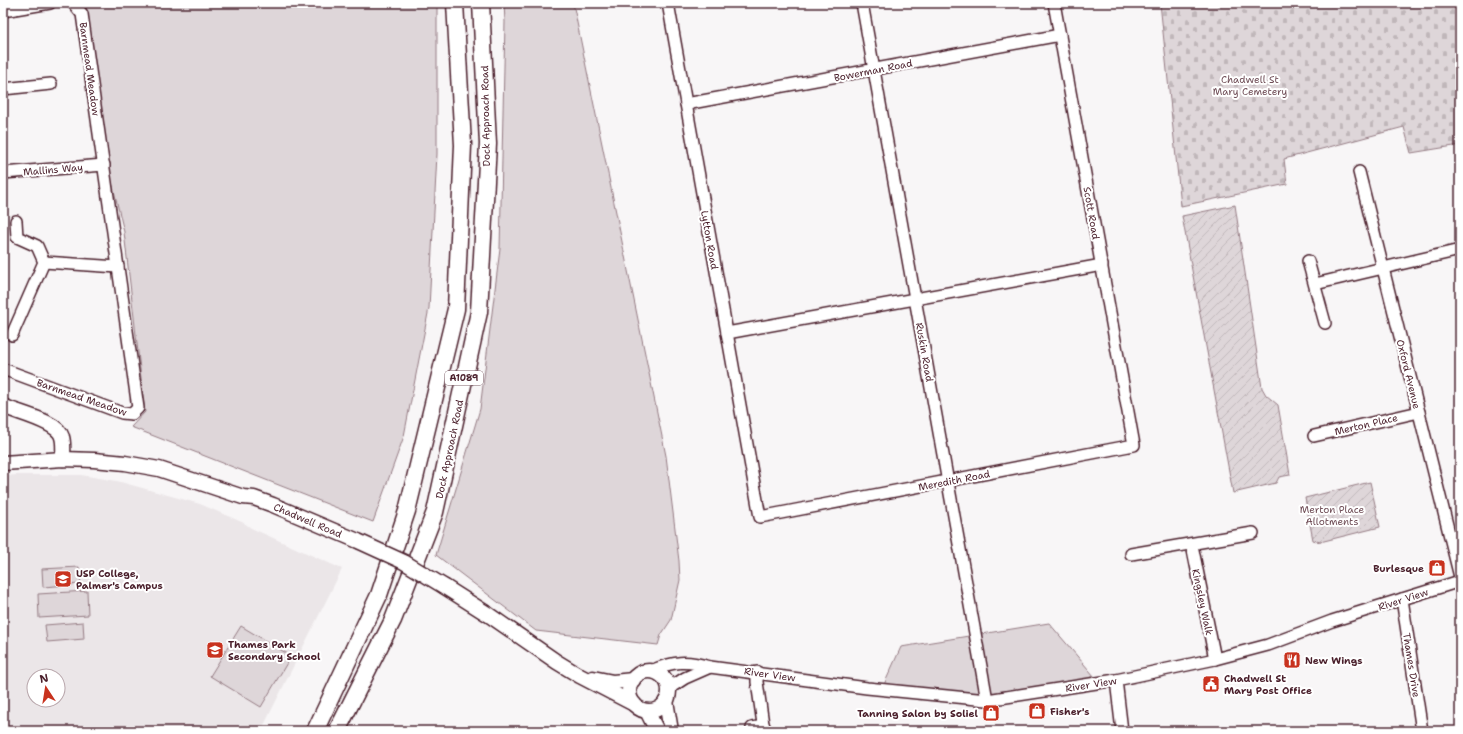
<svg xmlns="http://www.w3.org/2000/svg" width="1463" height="734" viewBox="0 0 1463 734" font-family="'Shantell Sans',sans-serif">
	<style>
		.built { fill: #ebe6e8; fill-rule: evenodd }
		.grass { fill: #ded6d9; stroke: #947a82 }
		.cemetery { fill: url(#cemetery-stones); stroke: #947a82 }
		.garden { fill: url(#garden-furrows); stroke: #947a82 }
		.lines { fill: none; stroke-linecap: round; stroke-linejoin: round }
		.minor-casing { stroke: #4a1f2b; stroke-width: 14 }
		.major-casing { stroke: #4a1f2b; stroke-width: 17 }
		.highway-casing { stroke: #4a1f2b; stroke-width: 19 }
		.minor { stroke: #fff; stroke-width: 11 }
		.major { stroke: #fff; stroke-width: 14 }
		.highway { stroke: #fff; stroke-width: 16 }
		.major-bridge-casing { stroke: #4a1f2b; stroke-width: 17; stroke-linecap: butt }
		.major-bridge { stroke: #fff; stroke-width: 14 }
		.labels { text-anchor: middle; stroke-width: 4; stroke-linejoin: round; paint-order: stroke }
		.shield { fill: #fff; stroke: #80626b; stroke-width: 1 }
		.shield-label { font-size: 9px; font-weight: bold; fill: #4a1f2b }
		.street-label { font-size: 10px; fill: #4a1f2b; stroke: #fff }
		.park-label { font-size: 10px; fill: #6f4d56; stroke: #fff }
		.poi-label { font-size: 10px; font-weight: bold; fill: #4a1f2b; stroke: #fff; text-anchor: start }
	</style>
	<defs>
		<pattern id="cemetery-stones" width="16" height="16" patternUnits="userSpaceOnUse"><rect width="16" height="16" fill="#ded6d9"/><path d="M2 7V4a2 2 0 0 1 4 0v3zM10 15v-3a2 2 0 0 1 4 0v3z" fill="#c0b7ba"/></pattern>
		<pattern id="garden-furrows" width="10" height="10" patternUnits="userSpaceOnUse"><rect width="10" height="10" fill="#ded6d9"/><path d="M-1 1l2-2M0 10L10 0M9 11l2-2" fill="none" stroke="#c0b7ba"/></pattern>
	</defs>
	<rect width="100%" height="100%" fill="#f8f6f7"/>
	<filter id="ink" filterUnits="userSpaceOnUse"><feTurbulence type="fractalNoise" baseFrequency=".025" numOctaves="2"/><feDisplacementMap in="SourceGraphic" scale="8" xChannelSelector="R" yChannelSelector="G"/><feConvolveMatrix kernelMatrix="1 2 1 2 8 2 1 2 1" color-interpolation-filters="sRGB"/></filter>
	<g filter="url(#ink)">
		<path class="built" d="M17,475H81L117,481L200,504L244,523L251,528L342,569L261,731H3V476ZM34,676H58V700H34Z"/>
		<g class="grass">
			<path d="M83,3H437V154L429,308L404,436L373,522L131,427L145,412L124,232L110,174L86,5Z"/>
			<path d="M504,3H573L666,456L679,561L680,580L671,620L661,635L658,645L536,631L436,555L480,409L500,249L505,22Z"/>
			<path d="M79,567L81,584L43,587L42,569Z"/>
			<path d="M87,591L88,615L39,618L38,594Z"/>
			<path d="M83,622L84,639L47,642L45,625Z"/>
			<path d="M1049,623L1100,683L987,700L882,689L901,647Z"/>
			<path d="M241,626L291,656L261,707L210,676Z"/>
		</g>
		<path class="cemetery" d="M1160,3H1460V145L1411,153L1404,127L1284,159L1287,184L1181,206Z"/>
		<g class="garden">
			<path d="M1235,205L1262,388L1266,395L1278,405L1290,475L1279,477L1276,483L1233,493L1182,216Z"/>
			<path d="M1370,482L1380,527L1320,542L1313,540L1305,498Z"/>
		</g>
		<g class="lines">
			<g class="minor-casing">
				<g id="minor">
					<path d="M668,3L760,517L1134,445L1054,3"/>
					<path d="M862,3L987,700"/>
					<path d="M3,11L50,3"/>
					<path d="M3,89L51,84"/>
					<path d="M686,104L1060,35"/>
					<path d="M1359,172L1460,577"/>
					<path d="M3,173L104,165"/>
					<path d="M1308,261L1325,323"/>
					<path d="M44,262L118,267"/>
					<path d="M1315,284L1460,250"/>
					<path d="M727,333L1102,265"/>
					<path d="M12,335L44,262L37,246L17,237L16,221"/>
					<path d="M3,369L122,413L132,414L138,408L82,14L73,3"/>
					<path d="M1314,436L1419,412"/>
					<path d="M1192,545L1215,659"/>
					<path d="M1131,554L1253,533"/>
					<path d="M1402,599L1422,731"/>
					<path d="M651,671C673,661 687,660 710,667L867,688L987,700L1116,680L1215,659L1268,645L1332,621L1460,581"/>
					<path d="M757,672V682L764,731"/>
					<path d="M1116,680L1122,731"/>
					<path d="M668,689L685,678L710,667"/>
					<path d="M752,728L764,726"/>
				</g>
			</g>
			<g class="major-casing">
				<g id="major">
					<path d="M3,406C17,413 58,421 62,437C64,443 63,452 63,459"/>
					<path d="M3,463L63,459L94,460L125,463L159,469L243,497L254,498L273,505L358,541"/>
					<path d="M445,587L489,615L557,662L580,676L634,704"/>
					<circle cx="649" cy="691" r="20"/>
					<path d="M593,678L613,682L633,680"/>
					<path d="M666,701L671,731"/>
					<path d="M647,711L657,731"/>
				</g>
			</g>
			<g class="highway-casing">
				<g id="highway">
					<path d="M315,731L379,595L407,511L456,309L463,145L455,3"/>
					<path d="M337,731L393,620L435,512L479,312L488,144L481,3"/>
				</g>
			</g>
			<use href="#minor" class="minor"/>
			<use href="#major" class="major"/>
			<use href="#highway" class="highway"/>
			<g class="major-bridge-casing">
				<path id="major-bridge" d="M358,541L404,562L445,587"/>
			</g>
			<use href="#major-bridge" class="major-bridge"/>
		</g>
	</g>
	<defs>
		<g id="shop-square" transform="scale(0.9)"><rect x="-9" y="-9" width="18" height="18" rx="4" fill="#c8321e" stroke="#fff"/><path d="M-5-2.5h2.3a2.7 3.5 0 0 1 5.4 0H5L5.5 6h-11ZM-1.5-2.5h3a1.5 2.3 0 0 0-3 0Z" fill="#fff"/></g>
		<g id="university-square" transform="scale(0.9)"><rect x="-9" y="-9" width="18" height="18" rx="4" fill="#c8321e" stroke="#fff"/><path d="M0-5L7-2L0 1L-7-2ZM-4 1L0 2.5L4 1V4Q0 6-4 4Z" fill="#fff"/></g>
		<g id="school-square" transform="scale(0.9)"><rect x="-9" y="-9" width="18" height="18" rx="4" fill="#c8321e" stroke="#fff"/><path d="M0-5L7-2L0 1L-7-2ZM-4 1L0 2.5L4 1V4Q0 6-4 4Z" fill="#fff"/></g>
		<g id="restaurant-square" transform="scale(0.9)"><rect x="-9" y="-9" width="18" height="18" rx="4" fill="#c8321e" stroke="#fff"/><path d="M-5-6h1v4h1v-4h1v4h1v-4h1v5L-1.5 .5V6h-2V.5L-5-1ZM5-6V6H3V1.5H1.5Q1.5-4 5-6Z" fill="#fff"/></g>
		<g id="civic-square" transform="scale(0.9)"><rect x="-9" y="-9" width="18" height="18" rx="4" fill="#c8321e" stroke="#fff"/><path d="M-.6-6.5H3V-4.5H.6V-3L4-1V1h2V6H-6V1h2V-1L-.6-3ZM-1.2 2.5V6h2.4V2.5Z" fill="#fff"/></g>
	</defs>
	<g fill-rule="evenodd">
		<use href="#shop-square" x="1437" y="568"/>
		<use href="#university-square" x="63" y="579"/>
		<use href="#school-square" x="215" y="650"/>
		<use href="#restaurant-square" x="1292" y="660"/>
		<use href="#civic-square" x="1211" y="684"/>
		<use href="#shop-square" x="1037" y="711"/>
		<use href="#shop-square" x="991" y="713"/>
	</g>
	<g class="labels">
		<rect class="shield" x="445" y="371" width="38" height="14" rx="3"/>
		<g class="shield-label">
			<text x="464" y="381">A1089</text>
		</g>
		<g class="street-label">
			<text transform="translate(90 69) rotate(82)" y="4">Barnmead Meadow</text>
			<text transform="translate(873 70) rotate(-11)" y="4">Bowerman Road</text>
			<text transform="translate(485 116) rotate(-91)" y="4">Dock Approach Road</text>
			<text transform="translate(53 169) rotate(-5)" y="4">Mallins Way</text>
			<text transform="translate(1092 213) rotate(80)" y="4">Scott Road</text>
			<text transform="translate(710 240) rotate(80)" y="4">Lytton Road</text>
			<text transform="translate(925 352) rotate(80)" y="4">Ruskin Road</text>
			<text transform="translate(1409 374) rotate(76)" y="4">Oxford Avenue</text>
			<text transform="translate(82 397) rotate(19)" y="4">Barnmead Meadow</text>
			<text transform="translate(1366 424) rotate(-13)" y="4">Merton Place</text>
			<text transform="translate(449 449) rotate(-78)" y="4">Dock Approach Road</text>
			<text transform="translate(954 480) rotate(-11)" y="4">Meredith Road</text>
			<text transform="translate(308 520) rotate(23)" y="4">Chadwell Road</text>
			<text transform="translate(1403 599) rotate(-18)" y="4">River View</text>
			<text transform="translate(1203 602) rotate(78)" y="4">Kingsley Walk</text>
			<text transform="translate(1412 665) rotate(81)" y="4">Thames Drive</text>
			<text transform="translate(770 674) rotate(8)" y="4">River View</text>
			<text transform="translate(1091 684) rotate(-9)" y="4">River View</text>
		</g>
		<g class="park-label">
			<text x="1250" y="83">Chadwell St<tspan x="1250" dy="12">Mary Cemetery</tspan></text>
			<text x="1332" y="513">Merton Place<tspan x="1332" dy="12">Allotments</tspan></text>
		</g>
		<g class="poi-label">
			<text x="1424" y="572" text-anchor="end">Burlesque</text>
			<text x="76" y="577">USP College,<tspan x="76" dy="12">Palmer's Campus</tspan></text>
			<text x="228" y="648">Thames Park<tspan x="228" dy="12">Secondary School</tspan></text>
			<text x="1305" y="664">New Wings</text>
			<text x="1224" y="682">Chadwell St<tspan x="1224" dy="12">Mary Post Office</tspan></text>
			<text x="1050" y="715">Fisher's</text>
			<text x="978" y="717" text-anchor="end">Tanning Salon by Soliel</text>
		</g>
	</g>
	<rect width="1463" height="734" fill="none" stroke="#fff" stroke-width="16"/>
	<rect x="8" y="8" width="1447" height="718" fill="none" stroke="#4a1f2b" stroke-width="1.5" filter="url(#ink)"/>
	<g transform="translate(46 688) rotate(348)"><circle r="19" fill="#ffffff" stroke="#b7a5aa"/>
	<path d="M0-3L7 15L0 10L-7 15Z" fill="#c8321e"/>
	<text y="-6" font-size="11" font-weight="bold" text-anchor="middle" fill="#4a1f2b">N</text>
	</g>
</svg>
